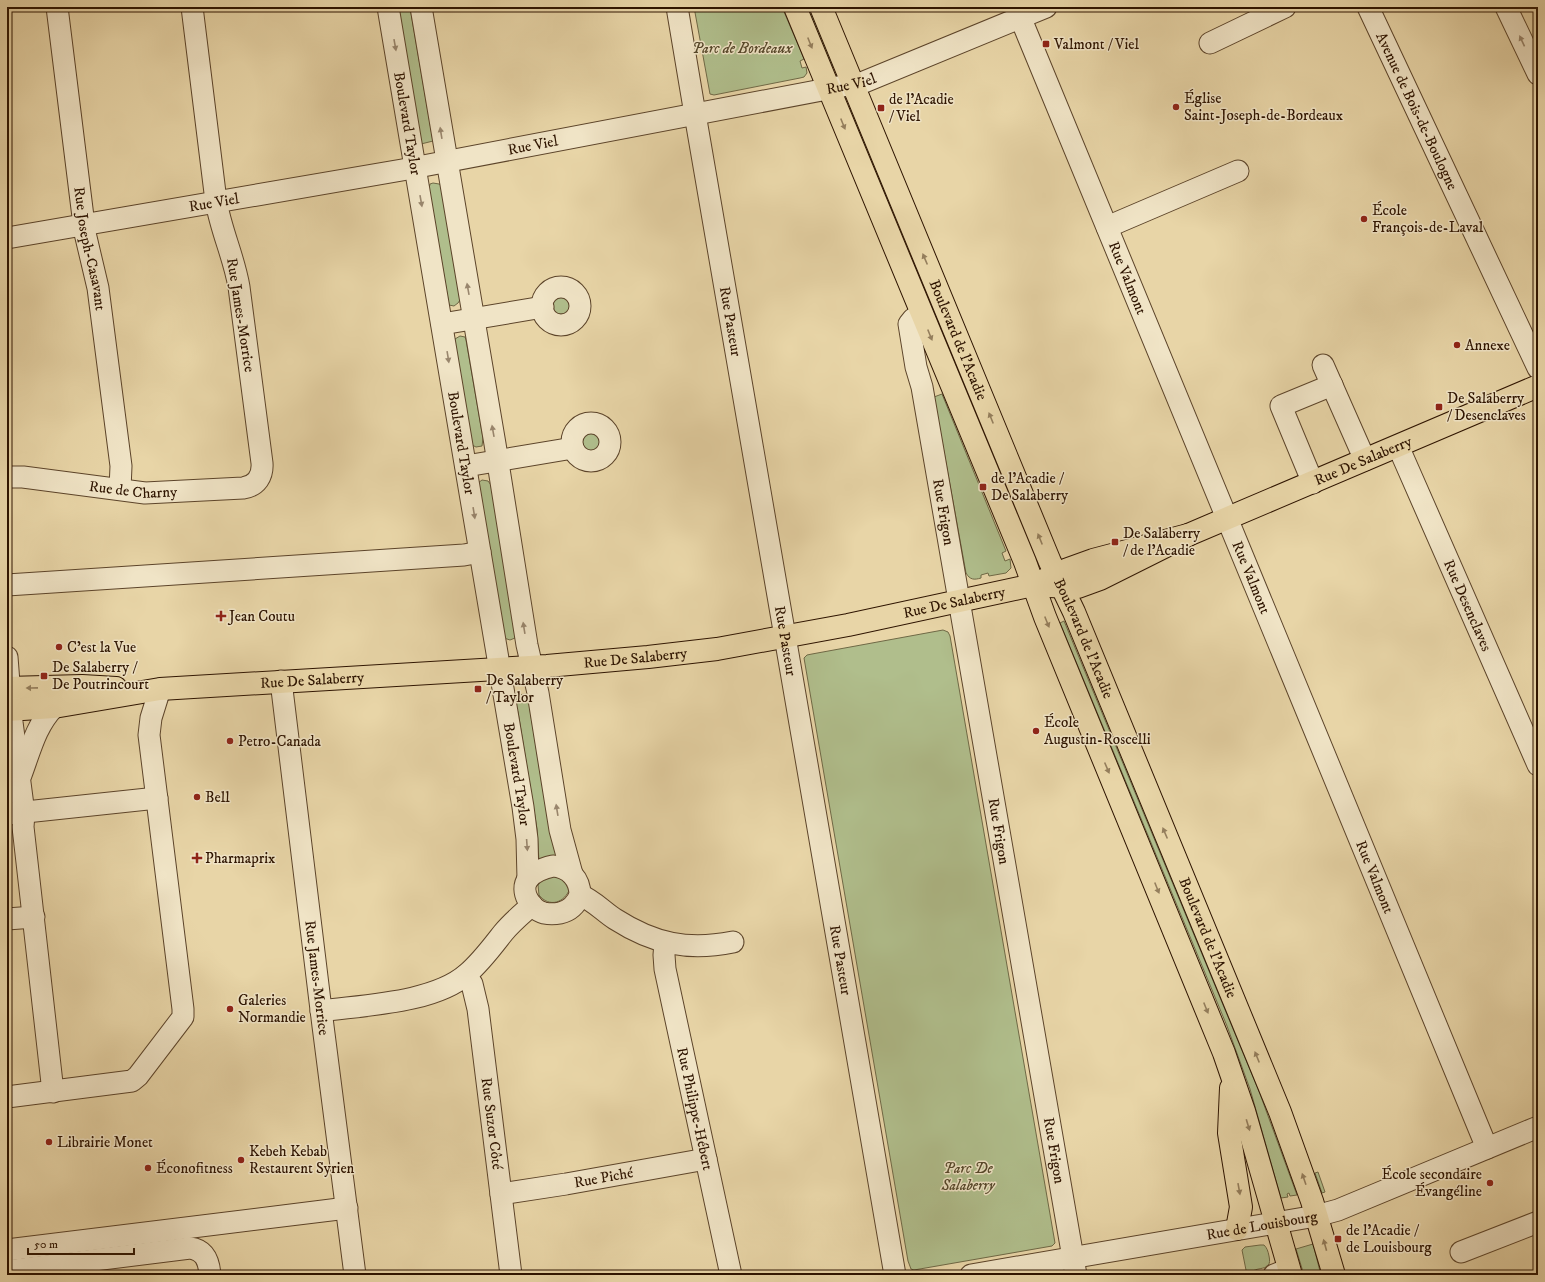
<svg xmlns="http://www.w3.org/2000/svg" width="1545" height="1282" viewBox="0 0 1545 1282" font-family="'IM FELL DW Pica',serif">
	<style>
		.green { fill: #b0be8c; stroke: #6f6946 }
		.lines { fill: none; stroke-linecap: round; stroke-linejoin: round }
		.minor-casing { stroke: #5c442a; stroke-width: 23 }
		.major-casing { stroke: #2e1400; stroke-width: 24 }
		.minor { stroke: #f0e4c6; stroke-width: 21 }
		.major { stroke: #e8d5a7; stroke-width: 22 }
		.oneway { fill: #99866d }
		.oneway2 { fill: #947e5c }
		.poi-dot { fill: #8f2418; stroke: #f0e4c6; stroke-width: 1.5 }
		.labels { text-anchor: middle; stroke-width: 3; stroke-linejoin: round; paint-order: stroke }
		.poi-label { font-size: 15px; fill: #2e1400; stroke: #f0e4c6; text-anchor: start }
		.park-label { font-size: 15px; font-style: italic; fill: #55472a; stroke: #f0e4c6 }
		.street-label { font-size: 15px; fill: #2e1400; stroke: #f0e4c6 }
	</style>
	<rect width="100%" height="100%" fill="#e8d5a7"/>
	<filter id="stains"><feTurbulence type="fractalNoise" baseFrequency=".005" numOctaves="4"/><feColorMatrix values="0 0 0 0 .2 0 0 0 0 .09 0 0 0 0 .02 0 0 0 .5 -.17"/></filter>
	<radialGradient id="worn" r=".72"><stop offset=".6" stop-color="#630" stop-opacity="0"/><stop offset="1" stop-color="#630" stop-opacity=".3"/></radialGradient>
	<g class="green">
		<path d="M398,7H410L433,141L421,144Z"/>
		<path d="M694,7H782L804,59L800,61L802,68L806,67L807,73L804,77L800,78L714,95L710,94Z"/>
		<path d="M802,7H813L837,65L828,69Z"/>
		<path d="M853,105L954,347L945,351L845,109Z"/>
		<path d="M433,183L439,184L441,185L460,300L458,303L454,306L449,305L429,189L430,184Z"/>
		<path d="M563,296L570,301L571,308L566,314H558L554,310L553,302L557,298Z"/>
		<path d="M460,336L465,337L466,340L483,438L482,446L476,447L472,445L454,341L455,339Z"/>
		<path d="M942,394L1006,551L1002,553L1005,561L1010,559L1011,568L1006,573L989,576L988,573L981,575V578C974,580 970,580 966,573L934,397Z"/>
		<path d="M590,433L597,434L600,440L598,448L593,451L586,450L582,443L583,437Z"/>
		<path d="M482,480L488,481L491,485L515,632V638L510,640L504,638L478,483Z"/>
		<path d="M1064,621L1260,1094L1297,1195L1290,1196L1289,1193L1287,1194L1288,1197L1281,1198L1250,1089L1227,1026L1060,623Z"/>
		<path d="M943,630L948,632L950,636L1055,1243L1052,1246L914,1270L911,1269L908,1261L804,658L807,655L812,654Z"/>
		<path d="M531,694L530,710L548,820L557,857L539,861L537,829L518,712L511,695Z"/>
		<path d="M560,874L570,888C565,903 549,908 539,895L538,885L541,880Z"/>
		<path d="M1318,1172L1325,1192L1322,1193L1315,1173Z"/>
		<path d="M1313,1244L1321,1275H1304L1296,1249Z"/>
		<path d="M1260,1245H1264C1267,1248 1268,1251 1269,1256C1273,1274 1255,1264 1249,1275H1247L1242,1250L1245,1247Z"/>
	</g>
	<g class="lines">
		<g class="minor-casing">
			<g id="minor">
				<path id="s1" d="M57,7L85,233L98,288L121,466L120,489"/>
				<path id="s2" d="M388,7L523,807L527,839L528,879"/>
				<path d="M421,7L495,444L527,645L538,693L560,830L572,874"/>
				<path id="s3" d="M677,7L695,114L895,1275"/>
				<path id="s4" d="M1016,7L1487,1148"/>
				<path id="s5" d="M1368,7L1538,368"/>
				<path d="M1506,7L1538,74"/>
				<path d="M1210,43L1285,7"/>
				<path d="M1107,227L1238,171"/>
				<path id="s6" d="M7,238L402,170L864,82L1046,7"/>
				<circle cx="561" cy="306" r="19"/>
				<path id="s7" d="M922,314L913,319L909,324L916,367L922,387L1076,1275"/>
				<path d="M442,324L543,307"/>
				<path d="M1323,365L1365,460"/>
				<circle cx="591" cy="442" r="19"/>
				<path id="s8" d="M1398,446L1538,765"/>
				<path d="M466,466L573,448"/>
				<path id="s9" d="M7,477H23L145,493L243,488C257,486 263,476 262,463L239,287C234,257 221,231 216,201L192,7"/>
				<path d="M1313,483L1281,406L1332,385"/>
				<path d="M7,585L464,555L480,552"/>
				<path d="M7,657L12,722L24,813L23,827L53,1092"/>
				<path id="s10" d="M281,681L323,1026L355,1275"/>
				<path d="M21,775C30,751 36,725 54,707"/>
				<path d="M7,814L157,798"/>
				<path d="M553,866C569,867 580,879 580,895C576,905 569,911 560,913C555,914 549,914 544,913C531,910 519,891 528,879C534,871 544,868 553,866Z"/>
				<path d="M580,895C593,900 604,912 615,919C654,944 688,951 733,942"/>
				<path d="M7,919L34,917"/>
				<path id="s11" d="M665,943L664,955L665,969L731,1275"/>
				<path id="s12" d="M466,975L472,984L478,1009L511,1275"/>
				<path d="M321,1011C364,1005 434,1003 467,974C481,962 492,947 503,933C512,922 522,914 532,905"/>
				<path d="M7,1097L132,1081L138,1076L183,1017V1009L149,735L151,718L160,689"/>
				<path id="s13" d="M501,1194L566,1184L706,1159"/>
				<path d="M7,1250L347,1208"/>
				<path d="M1461,1252L1538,1222"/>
				<path d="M7,1271L190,1248C205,1250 209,1261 210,1275"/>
				<path id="s14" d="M971,1275L1316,1216L1338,1210L1538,1127"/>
				<path d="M1274,1275L1289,1269"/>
			</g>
		</g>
		<g class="major-casing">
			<g id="major">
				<path d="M795,7L1025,562L1045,617L1224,1053L1244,1111L1291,1275"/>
				<path id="s15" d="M821,7L1050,562L1074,612L1280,1112L1312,1201L1334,1275"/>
				<path id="s16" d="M1048,586L1078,587L1100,579L1188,535L1538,386"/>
				<path d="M7,688L82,686L116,688"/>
				<path id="s17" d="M7,710L54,707L160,689L547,666L648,657L717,649L848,625L1033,585L1068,569L1093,560L1188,535"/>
				<path d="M1231,1088L1229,1133L1241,1207L1237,1229"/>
			</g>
		</g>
		<use href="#minor" class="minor"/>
		<use href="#major" class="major"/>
	</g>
	<defs><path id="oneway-solid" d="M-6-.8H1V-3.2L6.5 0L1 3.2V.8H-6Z"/></defs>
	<g class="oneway">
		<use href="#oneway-solid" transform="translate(1522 41) rotate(-115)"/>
		<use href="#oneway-solid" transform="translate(395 45) rotate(80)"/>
		<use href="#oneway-solid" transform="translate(441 133) rotate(-99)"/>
		<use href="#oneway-solid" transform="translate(421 201) rotate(80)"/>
		<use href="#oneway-solid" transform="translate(468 289) rotate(-100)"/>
		<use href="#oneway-solid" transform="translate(448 357) rotate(81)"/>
		<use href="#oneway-solid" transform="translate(493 431) rotate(-100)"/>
		<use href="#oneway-solid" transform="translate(474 513) rotate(81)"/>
		<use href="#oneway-solid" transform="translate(524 628) rotate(-99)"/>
		<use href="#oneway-solid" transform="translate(557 810) rotate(-99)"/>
		<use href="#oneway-solid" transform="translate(527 845) rotate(86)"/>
	</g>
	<g class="oneway2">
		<use href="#oneway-solid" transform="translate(810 43) rotate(68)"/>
		<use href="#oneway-solid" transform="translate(843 124) rotate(68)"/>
		<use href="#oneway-solid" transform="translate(925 259) rotate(-113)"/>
		<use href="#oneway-solid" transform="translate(930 335) rotate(68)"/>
		<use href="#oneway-solid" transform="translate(991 418) rotate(-112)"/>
		<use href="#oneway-solid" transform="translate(1040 539) rotate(-112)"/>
		<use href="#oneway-solid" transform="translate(1047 622) rotate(68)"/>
		<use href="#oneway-solid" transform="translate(32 688) rotate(179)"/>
		<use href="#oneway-solid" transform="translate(1107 768) rotate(67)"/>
		<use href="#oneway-solid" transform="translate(1165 833) rotate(-113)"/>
		<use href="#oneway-solid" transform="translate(1157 888) rotate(68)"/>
		<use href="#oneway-solid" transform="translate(1206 1008) rotate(68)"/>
		<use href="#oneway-solid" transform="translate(1257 1057) rotate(-112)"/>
		<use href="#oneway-solid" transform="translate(1248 1125) rotate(73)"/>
		<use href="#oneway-solid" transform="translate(1304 1179) rotate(-109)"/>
		<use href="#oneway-solid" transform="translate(1239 1189) rotate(80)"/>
		<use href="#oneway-solid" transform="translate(1325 1245) rotate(-105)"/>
	</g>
	<g class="poi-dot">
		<rect x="1042" y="40" width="8" height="8" rx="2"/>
		<circle cx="1176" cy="107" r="4"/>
		<rect x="877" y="104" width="8" height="8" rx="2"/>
		<circle cx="1364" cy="219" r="4"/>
		<circle cx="1457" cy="345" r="4"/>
		<rect x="1435" y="403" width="8" height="8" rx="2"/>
		<rect x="979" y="483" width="8" height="8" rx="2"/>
		<rect x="1111" y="538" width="8" height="8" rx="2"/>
		<path d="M219 610h4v4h4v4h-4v4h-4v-4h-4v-4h4z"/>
		<circle cx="59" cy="647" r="4"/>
		<rect x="40" y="672" width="8" height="8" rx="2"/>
		<rect x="474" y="685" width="8" height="8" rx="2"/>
		<circle cx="1036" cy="731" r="4"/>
		<circle cx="230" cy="741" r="4"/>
		<circle cx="197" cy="797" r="4"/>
		<path d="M195 852h4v4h4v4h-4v4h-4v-4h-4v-4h4z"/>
		<circle cx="230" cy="1009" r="4"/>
		<circle cx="49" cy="1142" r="4"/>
		<circle cx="241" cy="1160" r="4"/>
		<circle cx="148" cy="1168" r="4"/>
		<circle cx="1490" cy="1183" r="4"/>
		<rect x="1334" y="1235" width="8" height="8" rx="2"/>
	</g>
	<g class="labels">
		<g class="poi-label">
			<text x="1054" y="49">Valmont / Viel</text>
			<text x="1184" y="103">Église<tspan x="1184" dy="17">Saint-Joseph-de-Bordeaux</tspan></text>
			<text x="889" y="104">de l'Acadie<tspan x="889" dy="17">/ Viel</tspan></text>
			<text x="1372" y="215">École<tspan x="1372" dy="17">François-de-Laval</tspan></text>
			<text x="1465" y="350">Annexe</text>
			<text x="1447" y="403">De Salaberry<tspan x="1447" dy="17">/ Desenclaves</tspan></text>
			<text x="991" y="483">de l'Acadie /<tspan x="991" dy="17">De Salaberry</tspan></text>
			<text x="1123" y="538">De Salaberry<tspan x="1123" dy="17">/ de l'Acadie</tspan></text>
			<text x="229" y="621">Jean Coutu</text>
			<text x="67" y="652">C'est la Vue</text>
			<text x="52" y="672">De Salaberry /<tspan x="52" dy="17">De Poutrincourt</tspan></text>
			<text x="486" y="685">De Salaberry<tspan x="486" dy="17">/ Taylor</tspan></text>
			<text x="1044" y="727">École<tspan x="1044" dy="17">Augustin-Roscelli</tspan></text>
			<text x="238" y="746">Petro-Canada</text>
			<text x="205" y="802">Bell</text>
			<text x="205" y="863">Pharmaprix</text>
			<text x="238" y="1005">Galeries<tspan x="238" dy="17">Normandie</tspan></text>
			<text x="57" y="1147">Librairie Monet</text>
			<text x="249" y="1156">Kebeh Kebab<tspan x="249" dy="17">Restaurent Syrien</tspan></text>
			<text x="156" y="1173">Éconofitness</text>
			<text x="1482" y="1179" text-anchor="end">École secondaire<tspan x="1482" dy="17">Évangéline</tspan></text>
			<text x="1346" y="1235">de l'Acadie /<tspan x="1346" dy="17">de Louisbourg</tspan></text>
		</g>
		<g class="park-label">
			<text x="742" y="53">Parc de Bordeaux</text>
			<text x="968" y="1173">Parc De<tspan x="968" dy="17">Salaberry</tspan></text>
		</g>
		<g class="street-label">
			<text dy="5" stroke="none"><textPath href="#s6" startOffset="858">Rue Viel</textPath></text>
			<text dy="5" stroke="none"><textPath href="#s5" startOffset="115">Avenue de Bois-de-Boulogne</textPath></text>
			<text dy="5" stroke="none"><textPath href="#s2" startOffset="118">Boulevard Taylor</textPath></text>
			<text dy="5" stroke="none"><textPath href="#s6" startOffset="534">Rue Viel</textPath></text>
			<text dy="5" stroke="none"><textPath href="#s6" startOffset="210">Rue Viel</textPath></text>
			<text dy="5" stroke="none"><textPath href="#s1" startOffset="244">Rue Joseph-Casavant</textPath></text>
			<text dy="5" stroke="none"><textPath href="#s4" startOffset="293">Rue Valmont</textPath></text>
			<text transform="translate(241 315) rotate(81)" y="5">Rue James-Morrice</text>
			<text dy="5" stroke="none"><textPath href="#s3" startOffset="319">Rue Pasteur</textPath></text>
			<text dy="5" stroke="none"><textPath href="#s15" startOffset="360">Boulevard de l'Acadie</textPath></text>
			<text dy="5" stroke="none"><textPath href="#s2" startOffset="442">Boulevard Taylor</textPath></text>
			<text dy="5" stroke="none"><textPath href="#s16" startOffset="342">Rue De Salaberry</textPath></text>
			<text dy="5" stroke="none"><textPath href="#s9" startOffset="127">Rue de Charny</textPath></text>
			<text dy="5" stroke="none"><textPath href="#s7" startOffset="208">Rue Frigon</textPath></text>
			<text dy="5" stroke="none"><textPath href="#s4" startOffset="617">Rue Valmont</textPath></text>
			<text dy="5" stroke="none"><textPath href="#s17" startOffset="955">Rue De Salaberry</textPath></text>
			<text dy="5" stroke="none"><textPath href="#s8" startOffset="174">Rue Desenclaves</textPath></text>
			<text dy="5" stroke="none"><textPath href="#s15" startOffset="684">Boulevard de l'Acadie</textPath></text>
			<text dy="5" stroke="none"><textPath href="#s3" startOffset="643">Rue Pasteur</textPath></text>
			<text dy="5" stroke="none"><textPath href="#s17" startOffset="631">Rue De Salaberry</textPath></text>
			<text dy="5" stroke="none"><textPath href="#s17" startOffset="307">Rue De Salaberry</textPath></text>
			<text dy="5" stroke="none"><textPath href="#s2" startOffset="778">Boulevard Taylor</textPath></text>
			<text dy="5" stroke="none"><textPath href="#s7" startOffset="532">Rue Frigon</textPath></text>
			<text dy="5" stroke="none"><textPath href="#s4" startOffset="941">Rue Valmont</textPath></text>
			<text dy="5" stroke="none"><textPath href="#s15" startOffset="1008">Boulevard de l'Acadie</textPath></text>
			<text dy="5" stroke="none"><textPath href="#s3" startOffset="967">Rue Pasteur</textPath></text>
			<text dy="5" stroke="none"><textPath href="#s10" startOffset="299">Rue James-Morrice</textPath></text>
			<text dy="5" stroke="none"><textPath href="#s11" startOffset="169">Rue Philippe-Hébert</textPath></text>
			<text dy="5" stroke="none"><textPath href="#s12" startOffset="152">Rue Suzor Côté</textPath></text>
			<text dy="5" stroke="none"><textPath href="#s7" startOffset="856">Rue Frigon</textPath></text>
			<text dy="5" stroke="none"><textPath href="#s13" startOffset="104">Rue Piché</textPath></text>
			<text dy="5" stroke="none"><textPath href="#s14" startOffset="295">Rue de Louisbourg</textPath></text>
		</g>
	</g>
	<rect width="1545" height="1282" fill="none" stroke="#e8d5a7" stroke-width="24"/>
	<rect x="8" y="8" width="1529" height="1266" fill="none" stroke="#2e1400" stroke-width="2"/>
	<rect x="12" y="12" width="1521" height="1258" fill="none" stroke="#2e1400"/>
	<path d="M28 1248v6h106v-6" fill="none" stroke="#2e1400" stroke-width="2"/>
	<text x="34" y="1248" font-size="12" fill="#2e1400" stroke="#f0e4c6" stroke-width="3" paint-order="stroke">50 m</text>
	<rect width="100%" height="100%" filter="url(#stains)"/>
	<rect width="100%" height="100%" fill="url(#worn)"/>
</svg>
